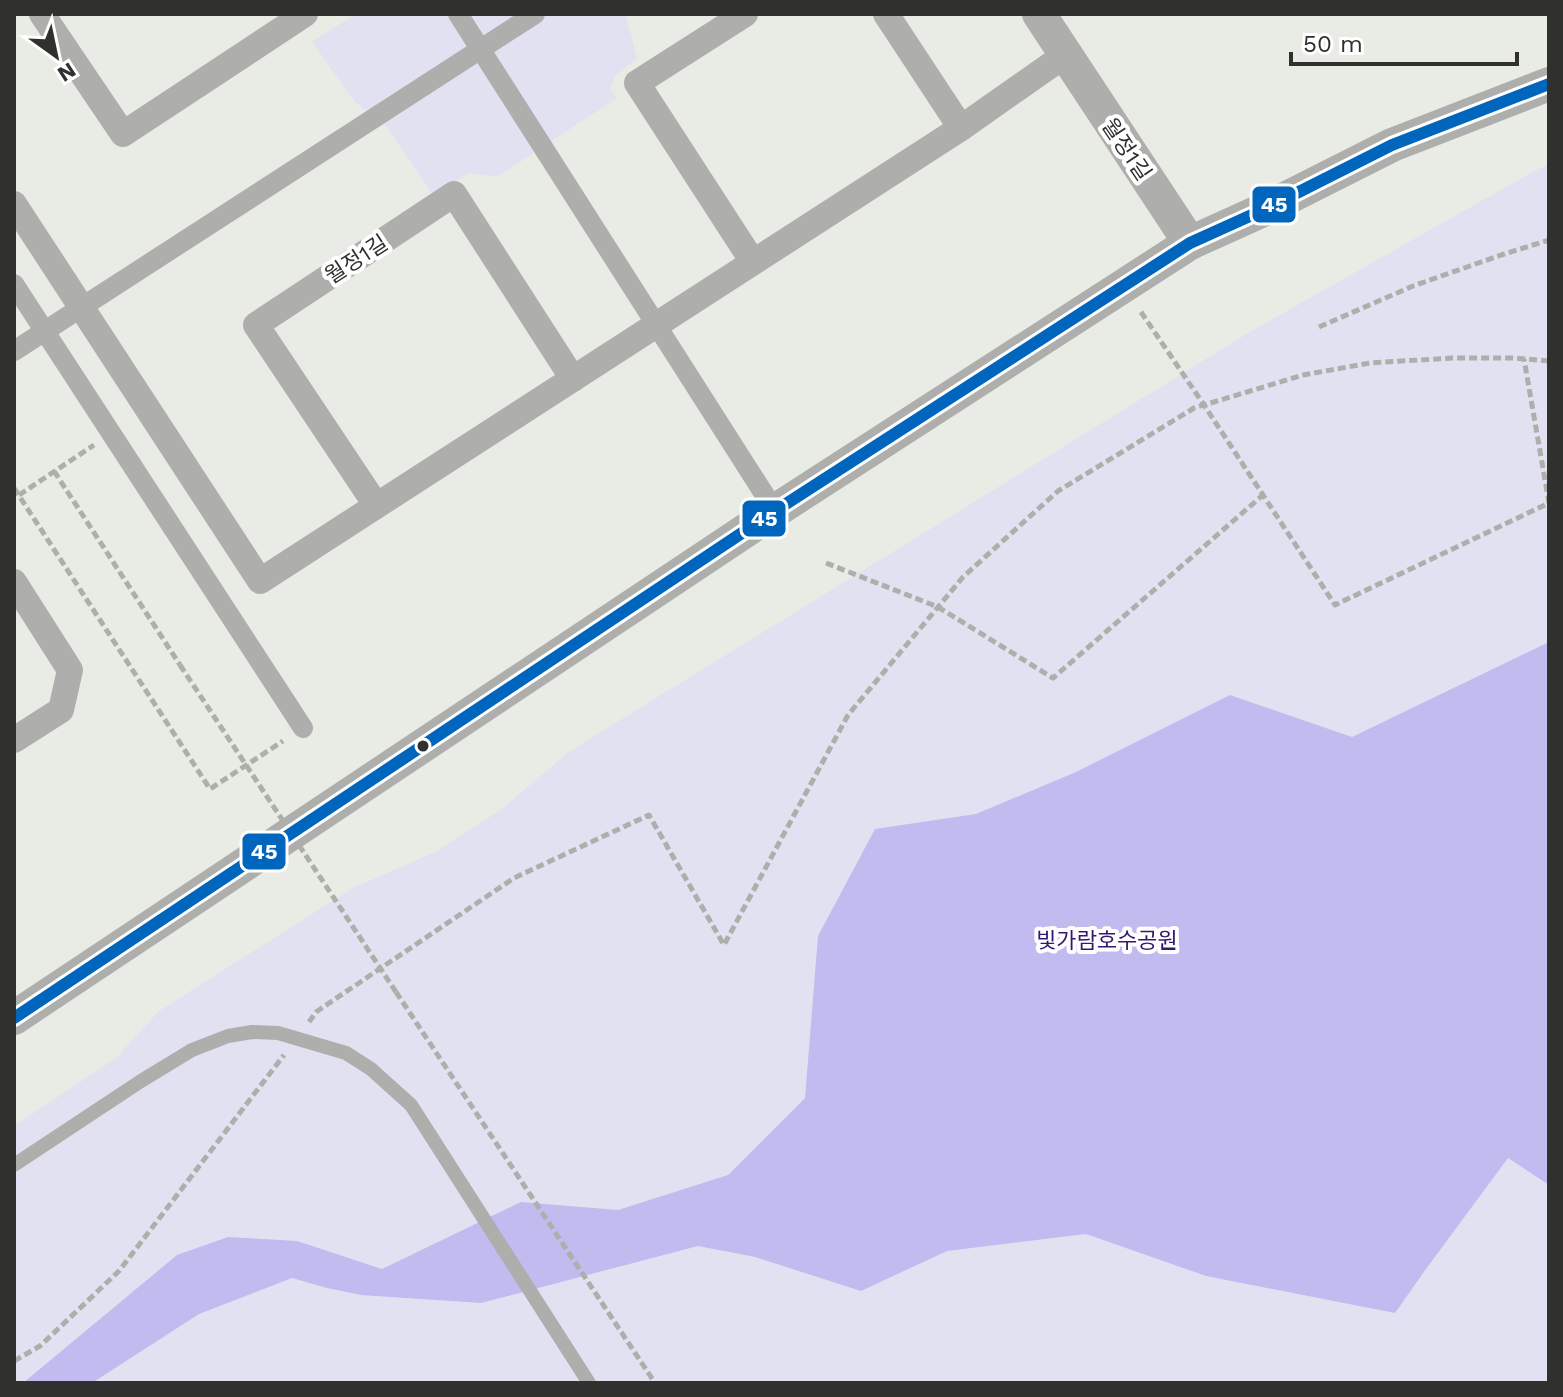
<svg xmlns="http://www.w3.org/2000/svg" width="1563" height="1397" viewBox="0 0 1563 1397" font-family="'Work Sans','Noto Sans KR',sans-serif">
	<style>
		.green { fill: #e2e1f2 }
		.water { fill: #c2bbef }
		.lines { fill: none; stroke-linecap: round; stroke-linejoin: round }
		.path { stroke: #adafab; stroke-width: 5; stroke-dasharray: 8 4; stroke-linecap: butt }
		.service { stroke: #aeaeac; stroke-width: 14 }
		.pedestrian { stroke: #aeaeac; stroke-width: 20 }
		.minor { stroke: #aeaeac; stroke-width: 26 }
		.tertiary { stroke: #aeaeac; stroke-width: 34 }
		.path-bridge { stroke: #adafab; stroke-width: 5; stroke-dasharray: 8 4; stroke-linecap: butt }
		.bus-1-casing { stroke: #fff; stroke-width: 18 }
		.bus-1 { stroke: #0065bd; stroke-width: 12 }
		.bus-dot { fill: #30312e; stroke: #fff; stroke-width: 3 }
		.labels { text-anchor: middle; stroke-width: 8; stroke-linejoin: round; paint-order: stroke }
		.street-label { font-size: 22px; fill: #30312e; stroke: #fff }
		.park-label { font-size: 22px; fill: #34186f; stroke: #fff }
		.line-badge { stroke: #fff; stroke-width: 3 }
		.badge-label { font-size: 22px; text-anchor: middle; font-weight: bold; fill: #fff }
	</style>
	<rect width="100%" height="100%" fill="#e9ebe5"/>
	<g class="green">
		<path d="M356,14H626L637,58L615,76L610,90L617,98L497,177L469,173L433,195L387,127L355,102L312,42Z"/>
		<path d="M1549,165V1383H14V1126L116,1058L159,1011L353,888L435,852L499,811L570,751L1253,330L1538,169Z"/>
	</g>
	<path class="water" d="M1549,642V1185L1508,1158L1426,1269L1395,1313L1206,1276L1086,1234L947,1251L861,1291L755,1257L698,1246L481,1303L361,1295L327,1288L292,1278L199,1314L92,1383H23L177,1255L228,1237L297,1241L382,1269L521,1202L618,1210L728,1175L805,1098L818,936L875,829L976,814L1076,772L1230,695L1352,737Z"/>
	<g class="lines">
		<g class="path">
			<path d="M1141,312L1204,405L1335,605L1549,503L1524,359"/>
			<path d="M1319,327L1413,286L1501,255L1549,240"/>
			<path d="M54,471L180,665"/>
			<path d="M14,488L210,789L283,741"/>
			<path d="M19,495L94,445"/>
			<path d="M826,563L938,607L1053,678L1263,495"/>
			<path d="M396,992L655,1383"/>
			<path d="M309,1022L316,1012L514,878L649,815L724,945L848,715L963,577L1058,491L1194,408L1303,375L1370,363L1452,358H1515L1549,361"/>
			<path d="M14,1361L40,1346L119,1271L284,1055"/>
		</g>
		<path class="service" d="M14,1165L141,1081L192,1050L228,1036L252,1032L278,1033L346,1053L371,1069L411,1105L589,1383"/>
		<g class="pedestrian">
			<path d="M458,14L775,511"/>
			<path d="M14,284L303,728"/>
			<path d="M14,351L535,14"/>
		</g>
		<g class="minor">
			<path d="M42,14L123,134L305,14"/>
			<path d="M745,14L637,83L753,262"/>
			<path d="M886,14L961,128"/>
			<path d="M14,204L260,581L961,128L1065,55"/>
			<path d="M376,505L256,325L454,194L573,379"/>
			<path d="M14,582L70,670L61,710L14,740"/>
		</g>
		<g class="tertiary">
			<path d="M1039,14L1190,243"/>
			<path d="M14,1018L775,511L1190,243L1263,210L1392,145L1549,84"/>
		</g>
		<path class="path-bridge" d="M180,665L396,992"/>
		<g class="bus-1-casing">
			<path id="bus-1" d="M14,1018L775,511L1190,243L1263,210L1392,145L1549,84"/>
		</g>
		<use href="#bus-1" class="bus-1"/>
	</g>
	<circle class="bus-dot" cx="423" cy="746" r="7"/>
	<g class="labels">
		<g class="street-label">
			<text transform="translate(1127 149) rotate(56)" y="8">월정1길</text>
			<text transform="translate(356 259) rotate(-33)" y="8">월정1길</text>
		</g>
		<g class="park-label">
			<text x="1107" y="948">빛가람호수공원</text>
		</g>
	</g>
	<g class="line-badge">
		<rect x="1251" y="185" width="46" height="39" rx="8" fill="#0065bd"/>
		<rect x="741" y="499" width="46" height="39" rx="8" fill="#0065bd"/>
		<rect x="241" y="832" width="46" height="39" rx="8" fill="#0065bd"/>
	</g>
	<g class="badge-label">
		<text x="1274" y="212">45</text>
		<text x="764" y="526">45</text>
		<text x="264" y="859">45</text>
	</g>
	<rect width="1563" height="1397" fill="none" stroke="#30312e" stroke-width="32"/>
	<g transform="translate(56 56) rotate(147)" stroke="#ffffff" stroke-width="6" paint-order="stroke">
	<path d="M0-6L14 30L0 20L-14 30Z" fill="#30312e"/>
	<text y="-12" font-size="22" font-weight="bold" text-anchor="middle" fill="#30312e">N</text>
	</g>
	<path d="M1291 52v12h226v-12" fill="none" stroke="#30312e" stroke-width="4"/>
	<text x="1303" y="52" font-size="24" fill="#30312e" stroke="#ffffff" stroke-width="6" paint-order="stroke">50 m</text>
</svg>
